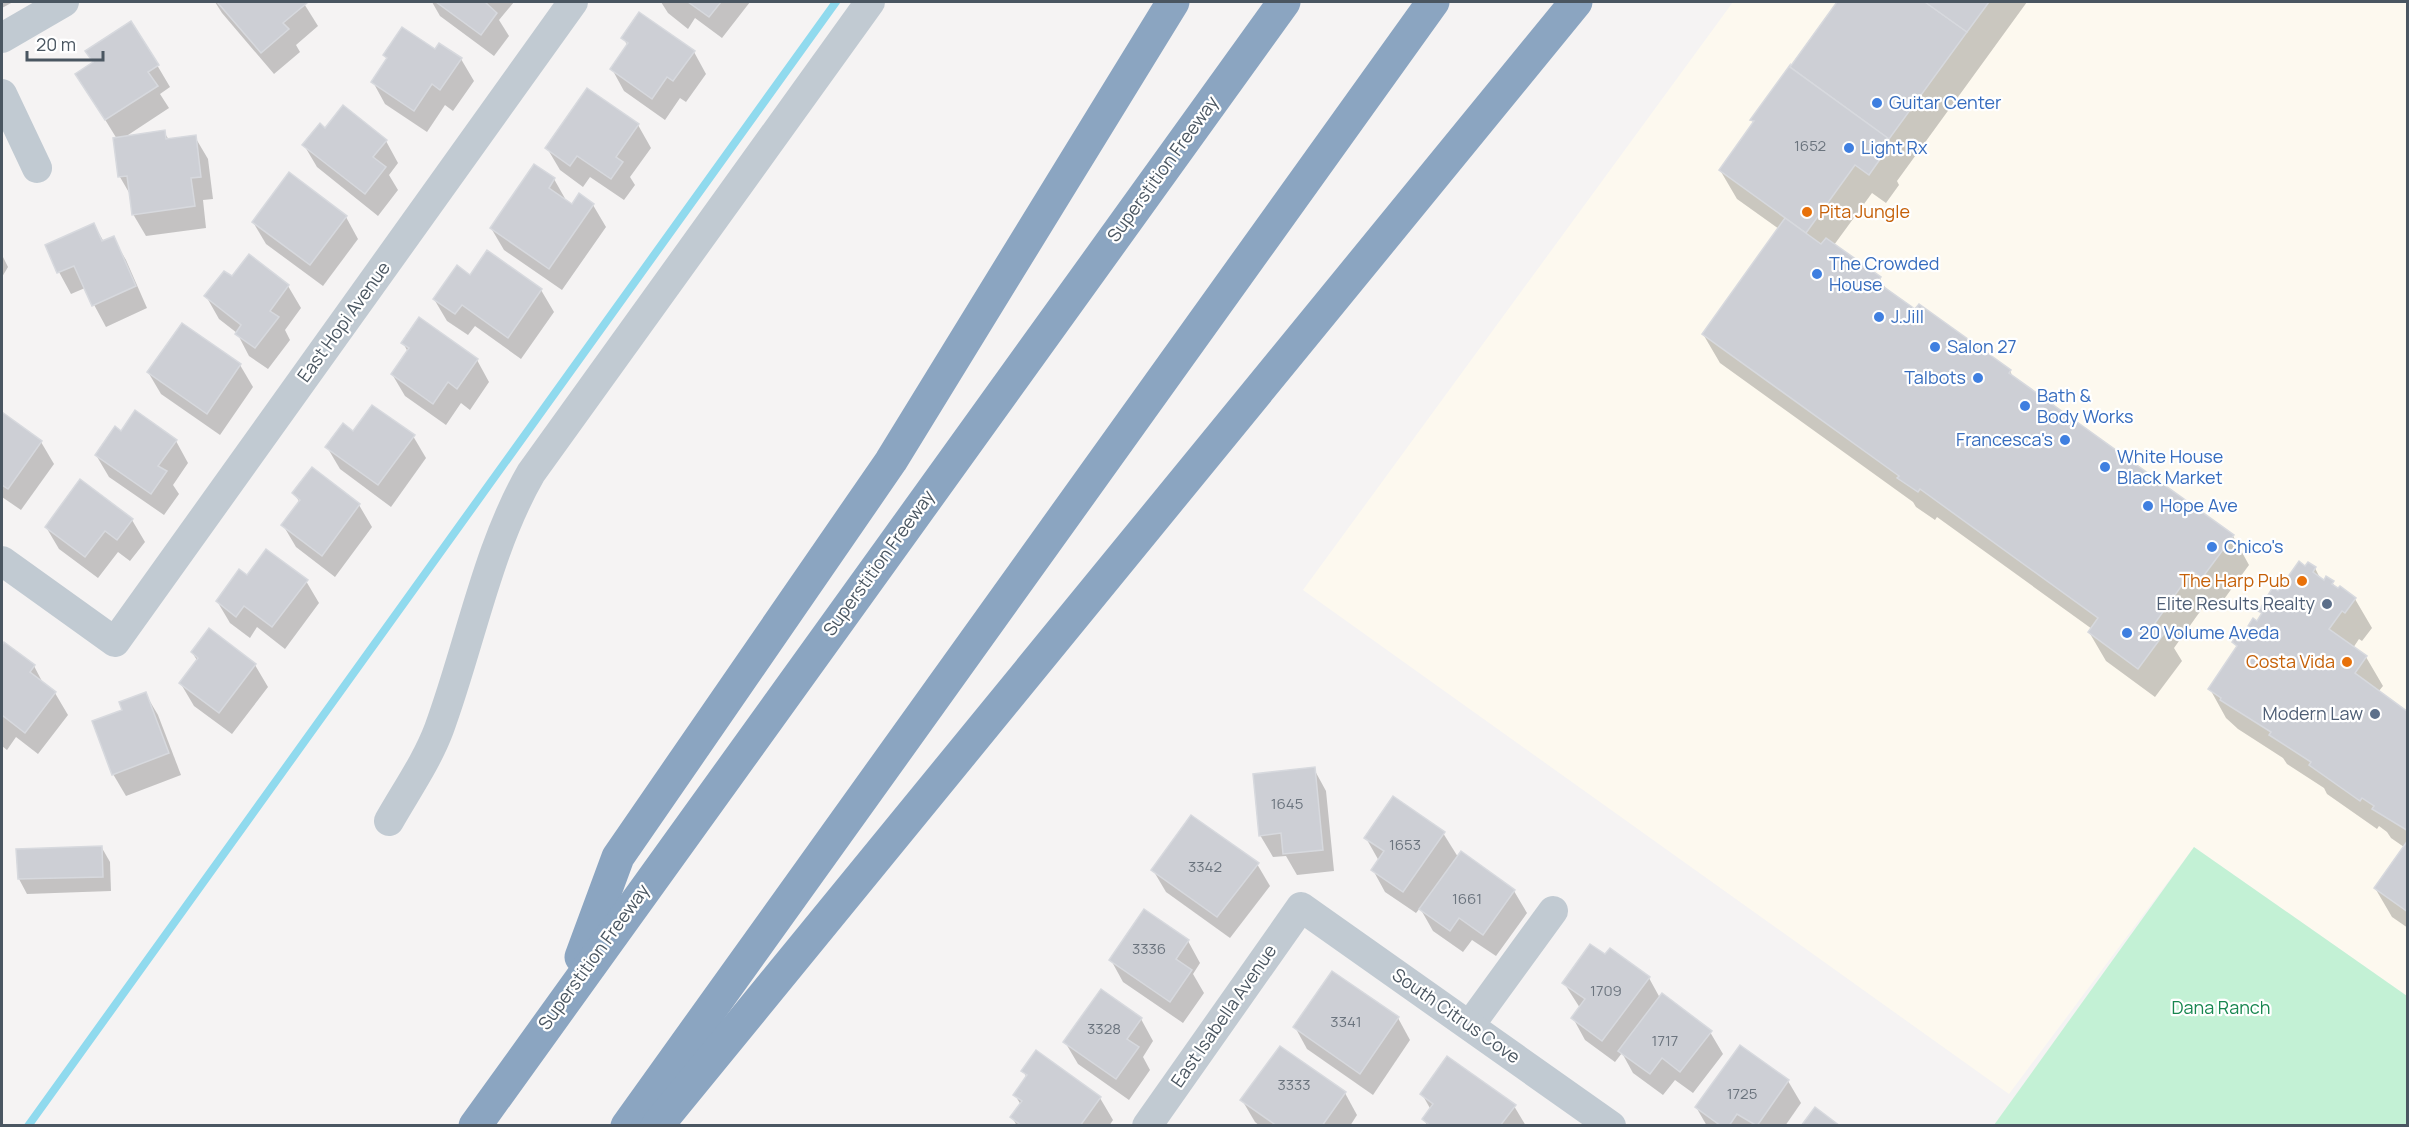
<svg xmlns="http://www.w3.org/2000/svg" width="2409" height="1127" viewBox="0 0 2409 1127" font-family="Manrope,sans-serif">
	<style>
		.commercial { fill: #fdf9ef }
		.green { fill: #c3f1d5 }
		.shadow { fill: #0003 }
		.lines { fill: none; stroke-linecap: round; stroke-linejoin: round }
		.stream { stroke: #90daee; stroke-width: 8 }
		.building { fill: #cdcfd5; stroke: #d7d9de; stroke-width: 1.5 }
		.minor { stroke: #c1cad2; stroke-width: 30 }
		.highway { stroke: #8ba5c1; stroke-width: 33 }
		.shop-dot { fill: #3f7fe0; stroke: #fff; stroke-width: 2 }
		.food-dot { fill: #e8710a; stroke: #fff; stroke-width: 2 }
		.service-dot { fill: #5c6f8a; stroke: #fff; stroke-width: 2 }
		.labels { text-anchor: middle; stroke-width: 4.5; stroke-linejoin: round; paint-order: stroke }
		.number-label { font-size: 15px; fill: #6b747e }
		.shop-label { font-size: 18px; fill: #366cbe; stroke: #fff; text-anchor: start }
		.street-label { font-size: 18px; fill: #4a5661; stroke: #fff }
		.food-label { font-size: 18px; fill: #c56008; stroke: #fff; text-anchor: end }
		.service-label { font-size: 18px; fill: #4e5e75; stroke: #fff; text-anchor: end }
		.park-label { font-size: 18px; fill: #17864f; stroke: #fff }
	</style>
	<rect width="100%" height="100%" fill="#f5f3f3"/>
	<path class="commercial" d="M1733,2H2407V996L2194,847L2009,1094L1303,590Z"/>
	<path class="green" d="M2194,847L2407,996V1125H1994Z"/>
	<g class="shadow">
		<path d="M2,2H13L2,8Z"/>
		<path d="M215,2H303L318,26L296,45L300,52L274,74L222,13Z"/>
		<path d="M432,2H514L499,20L509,36L494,56L440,16Z"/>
		<path d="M661,2H750L722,38L695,18L688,29L668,13Z"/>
		<path d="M1839,2H2027L1897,181L1899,185L1886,203L1872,193L1834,245L1880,278L1887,291L2010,371L2013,377L2233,536L2249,565L2219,606L2209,599L2174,648L2182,661L2155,697L2106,661L2089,632L2092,629L1937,517L1935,520L1916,507L1913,502L1720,363L1703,334L1779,229L1737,199L1720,170L1754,124L1752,120Z"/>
		<path d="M623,38L694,52L706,74L686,102L680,98L665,120L624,91L612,69L628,46Z"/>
		<path d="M435,51L461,59L474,81L453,111L445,105L427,132L385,104L373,82L387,60L385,56Z"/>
		<path d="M157,65L170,87L160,94L169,108L125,137L164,132L169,140L195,137L208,159L213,199L203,200L206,228L146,236L133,214L131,196L120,177L115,139H117L77,74Z"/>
		<path d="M588,90L638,125L651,148L630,177L635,185L624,200L590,177L583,187L560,170L547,148Z"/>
		<path d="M326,130L386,141L398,163L389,175L398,190L378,216L317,167L304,145Z"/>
		<path d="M554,179L567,202L573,206L593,205L606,227L562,290L504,250L491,228Z"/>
		<path d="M346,217L358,239L323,286L266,244L253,222Z"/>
		<path d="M94,225L104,242L113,238L126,260L147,308L106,327L85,288L71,294L59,272Z"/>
		<path d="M488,252L541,290L554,312L521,359L475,326L468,335L447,321L434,299L471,277Z"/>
		<path d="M2,255L8,267L2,277Z"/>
		<path d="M249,256L288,286L301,308L285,330L290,340L268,369L249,356L237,333L219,319L206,296L232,278Z"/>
		<path d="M182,325L240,365L253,387L220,435L161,394L148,372Z"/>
		<path d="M403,343L477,360L489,382L470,410L461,403L446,425L405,396L392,374L408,352Z"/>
		<path d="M2,414L41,442L54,464L21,510L2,497Z"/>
		<path d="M121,433L176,441L188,463L173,485L179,494L164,515L109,477L96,455Z"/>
		<path d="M413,436L426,458L391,507L340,469L327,447Z"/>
		<path d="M312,469L359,505L372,527L335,577L296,547L283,525L300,503L294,493Z"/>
		<path d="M132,520L145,542L130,561L118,552L98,578L59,549L46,527Z"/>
		<path d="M2305,568H2315L2321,580L2332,582L2337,590L2355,599L2372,628L2362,641L2359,639L2353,648L2366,657L2383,686L2378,692L2408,713V928L2392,917L2375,888L2404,847L2391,838L2387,832L2379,826L2377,829L2327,794L2324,788L2287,764L2283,758L2238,729L2226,718L2210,689L2238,648L2234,642L2245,639L2251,630L2249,626L2257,623L2262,616L2260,611L2267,609L2273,601L2270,595L2279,593Z"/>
		<path d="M247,577L306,581L319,603L285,649L257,627L250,638L230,623L217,601Z"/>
		<path d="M4,644L34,666L44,685L55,693L68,715L38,754L16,737L7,750L2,746V648Z"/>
		<path d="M192,652L255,665L268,687L232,734L194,706L181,684L198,662Z"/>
		<path d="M145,693L158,715L181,775L126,796L113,774L124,711Z"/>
		<path d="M1314,769L1326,791L1334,871L1297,875L1286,856L1273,857L1260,835Z"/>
		<path d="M1443,833L1458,857L1514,891L1527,913L1496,956L1472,940L1463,952L1433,931L1420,908L1416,913L1385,892L1373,870L1379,861L1366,838Z"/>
		<path d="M102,848L110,862L111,891L27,894L19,879L18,850Z"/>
		<path d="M1257,864L1270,886L1230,938L1166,892L1153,870Z"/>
		<path d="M1188,941L1200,963L1193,974L1204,993L1183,1023L1123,982L1111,960Z"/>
		<path d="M1605,957L1649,978L1660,998L1710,1032L1723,1054L1693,1093L1675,1080L1663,1095L1633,1073L1622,1053L1615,1062L1585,1040L1573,1018L1580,1008L1564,983Z"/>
		<path d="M1398,1018L1410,1040L1373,1095L1307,1049L1295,1027Z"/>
		<path d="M1141,1019L1153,1041L1143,1057L1150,1070L1129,1100L1078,1064L1065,1042Z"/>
		<path d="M1740,1047L1788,1081L1801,1103L1785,1126H1707L1696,1107Z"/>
		<path d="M1023,1071L1100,1098L1113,1120L1109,1126H1017L1012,1117L1021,1105L1015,1095L1027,1078Z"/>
		<path d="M1345,1093L1357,1115L1350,1126H1260L1255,1122L1242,1100Z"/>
		<path d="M1422,1094L1514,1106L1526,1126H1428L1424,1120L1431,1110Z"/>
	</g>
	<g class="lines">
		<path class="stream" d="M28,1126L836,2"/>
	</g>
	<g class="building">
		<path d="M217,2H305L307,3L283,23L289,29L261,53Z"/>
		<path d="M436,2H485L497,13L481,35Z"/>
		<path d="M688,2H721L709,17Z"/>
		<path d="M1837,2H1925L1967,32L1889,139L1790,67Z"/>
		<path d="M1925,2H1989L1967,32Z"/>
		<path d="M639,12L695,51L673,81L667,77L652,99L610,69L628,43L621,38Z"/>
		<path d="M131,21L159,65L148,72L158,86L105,120L75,74L93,62L85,51Z"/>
		<path d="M402,27L435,49L439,43L462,58L440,90L432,84L414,111L371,82L387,58L383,55Z"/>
		<path d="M1790,65V67L1889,139L1880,152L1883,155L1869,175L1855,165L1806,233L1719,170L1754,121L1750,120Z"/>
		<path d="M587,88L639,124L616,157L623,162L611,179L577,156L570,166L545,148Z"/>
		<path d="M343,105L387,140L373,157L386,167L365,194L302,145L320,123L325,128Z"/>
		<path d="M165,130L166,139L196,135L201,177L191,178L195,206L132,215L127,176L118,177L113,138Z"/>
		<path d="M534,164L555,178L549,188L572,204L579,193L594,204L549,269L490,228Z"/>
		<path d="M289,172L347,216L310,265L252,222Z"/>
		<path d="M1785,218L1821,244L1826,238L1881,277L1877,282L1915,309L1919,304L2011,370L2009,373L2234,535L2202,578L2192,571L2155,623L2166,631L2138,669L2088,632L2098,618L1920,489L1918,492L1897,478L1899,476L1702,334Z"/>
		<path d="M94,223L102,241L114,236L136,286L92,306L74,266L57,273L45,245Z"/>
		<path d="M487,250L542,289L508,338L462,305L455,314L433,299L457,265L470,275Z"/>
		<path d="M249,254L289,285L270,311L279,317L255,348L235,334L241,325L204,296L224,271L232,276Z"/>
		<path d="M419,317L478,359L457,389L448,382L433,404L391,374L409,348L401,343Z"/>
		<path d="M182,323L241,364L207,414L147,372Z"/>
		<path d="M372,405L415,435L378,485L325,447L343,423L353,431Z"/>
		<path d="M135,410L177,440L158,466L167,471L151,494L95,455L115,426L121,431Z"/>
		<path d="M2,412L42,441L8,489L2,485Z"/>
		<path d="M312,467L360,504L322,556L281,525L300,500L292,493Z"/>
		<path d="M80,479L133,519L117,540L105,531L85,557L45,527Z"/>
		<path d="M266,549L308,580L272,627L244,606L236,617L216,601L239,569L247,575Z"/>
		<path d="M2299,561L2305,566L2308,562L2316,567L2313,572L2324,580L2326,576L2334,581L2332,584L2338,588L2340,586L2356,598L2345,613L2342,611L2329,629L2367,656L2355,673L2408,712V831L2372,809L2374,806L2362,798L2360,801L2309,765L2311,762L2269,735L2271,732L2220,700L2221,698L2208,689L2237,646L2232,642L2238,633L2245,637L2251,628L2248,626L2253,618L2257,621L2262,613L2258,611L2263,604L2267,607L2273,598L2268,595L2273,587L2278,591Z"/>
		<path d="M209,628L256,664L219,713L179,683L198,658L191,652Z"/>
		<path d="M4,642L35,665L30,672L56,692L25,733L3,716L2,718V645Z"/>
		<path d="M146,692L169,753L112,775L92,721L122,710L119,702Z"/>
		<path d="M1315,767L1323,850L1283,854L1281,833L1259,836L1253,774Z"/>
		<path d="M1393,796L1445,832L1403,892L1371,870L1384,851L1364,838Z"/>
		<path d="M1191,815L1259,863L1217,917L1151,870Z"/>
		<path d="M2408,840V912L2374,888Z"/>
		<path d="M102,846L103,877L18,879L16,849Z"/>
		<path d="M1461,851L1515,890L1483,935L1459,918L1450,931L1419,909Z"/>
		<path d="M1144,909L1189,940L1176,959L1192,970L1170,1002L1109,960Z"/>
		<path d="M1590,944L1605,954L1610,948L1650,977L1602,1041L1571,1018L1585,999L1562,983Z"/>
		<path d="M1332,971L1399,1017L1360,1074L1293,1027Z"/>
		<path d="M1101,989L1142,1018L1127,1039L1139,1047L1116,1079L1063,1042Z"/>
		<path d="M1662,993L1712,1031L1680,1072L1662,1058L1650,1074L1618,1051Z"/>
		<path d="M1740,1045L1789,1080L1757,1126L1737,1114L1729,1126H1721L1695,1107Z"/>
		<path d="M1280,1046L1346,1092L1322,1126H1277L1240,1100Z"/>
		<path d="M1036,1050L1101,1097L1080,1126H1022L1010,1117L1022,1101L1013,1095L1027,1075L1021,1071Z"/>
		<path d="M1447,1056L1516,1105L1500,1126H1431L1422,1119L1433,1104L1420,1094Z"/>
		<path d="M1815,1107L1840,1126H1801Z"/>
	</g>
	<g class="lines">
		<g class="minor">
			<path d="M2,38L64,2"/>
			<path d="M2,94L37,168"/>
			<path d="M2,561L115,642L573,2"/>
			<path d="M389,821C406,791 427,761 439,729C470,645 487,549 531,473L870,2"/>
			<path d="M1470,1025L1553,911"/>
			<path d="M1147,1126L1301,907L1611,1126"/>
		</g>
		<g class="highway">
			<path d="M581,957L618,857L891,461L1173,2"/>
			<path d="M475,1126L1284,2"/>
			<path d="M627,1126L1433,2"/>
			<path d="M657,1126L1576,2"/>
		</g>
	</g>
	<g class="shop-dot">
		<circle cx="1877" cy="103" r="6"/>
		<circle cx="1849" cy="148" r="6"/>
		<circle cx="1817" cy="274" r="6"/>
		<circle cx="1879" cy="317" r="6"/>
		<circle cx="1935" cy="347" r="6"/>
		<circle cx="1978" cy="378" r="6"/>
		<circle cx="2025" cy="406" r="6"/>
		<circle cx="2065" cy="440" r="6"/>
		<circle cx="2105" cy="467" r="6"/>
		<circle cx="2148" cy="506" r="6"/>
		<circle cx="2212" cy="547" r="6"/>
		<circle cx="2127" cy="633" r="6"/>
	</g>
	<g class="food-dot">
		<circle cx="1807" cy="212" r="6"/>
		<circle cx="2302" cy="581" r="6"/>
		<circle cx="2347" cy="662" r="6"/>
	</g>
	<g class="service-dot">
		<circle cx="2327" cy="604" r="6"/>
		<circle cx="2375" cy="714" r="6"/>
	</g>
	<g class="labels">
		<g class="number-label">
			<text x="1810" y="151">1652</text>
			<text x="1287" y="809">1645</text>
			<text x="1405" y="850">1653</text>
			<text x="1205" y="872">3342</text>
			<text x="1467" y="904">1661</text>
			<text x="1149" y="954">3336</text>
			<text x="1606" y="996">1709</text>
			<text x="1346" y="1027">3341</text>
			<text x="1104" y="1034">3328</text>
			<text x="1665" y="1046">1717</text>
			<text x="1294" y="1090">3333</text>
			<text x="1742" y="1099">1725</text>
		</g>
		<g class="shop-label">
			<text x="1889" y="109">Guitar Center</text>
			<text x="1861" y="154">Light Rx</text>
			<text x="1829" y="270">The Crowded<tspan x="1829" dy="21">House</tspan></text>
			<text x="1891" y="323">J.Jill</text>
			<text x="1947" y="353">Salon 27</text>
			<text x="1966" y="384" text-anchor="end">Talbots</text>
			<text x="2037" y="402">Bath &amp;<tspan x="2037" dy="21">Body Works</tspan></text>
			<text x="2053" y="446" text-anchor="end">Francesca's</text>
			<text x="2117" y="463">White House<tspan x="2117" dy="21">Black Market</tspan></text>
			<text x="2160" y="512">Hope Ave</text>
			<text x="2224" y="553">Chico's</text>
			<text x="2139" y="639">20 Volume Aveda</text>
		</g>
		<g class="street-label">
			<text transform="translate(1163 169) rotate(-54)" y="6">Superstition Freeway</text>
			<text transform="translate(344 322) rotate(-54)" y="6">East Hopi Avenue</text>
			<text transform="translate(879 563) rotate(-54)" y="6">Superstition Freeway</text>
			<text transform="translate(594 957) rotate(-54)" y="6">Superstition Freeway</text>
			<text transform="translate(1224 1016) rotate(-55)" y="6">East Isabella Avenue</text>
			<text transform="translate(1456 1016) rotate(35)" y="6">South Citrus Cove</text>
		</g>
		<g class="food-label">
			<text x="1819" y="218" text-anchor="start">Pita Jungle</text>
			<text x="2290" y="587">The Harp Pub</text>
			<text x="2335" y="668">Costa Vida</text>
		</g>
		<g class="service-label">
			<text x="2315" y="610">Elite Results Realty</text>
			<text x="2363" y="720">Modern Law</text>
		</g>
		<g class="park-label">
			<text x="2221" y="1014">Dana Ranch</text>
		</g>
	</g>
	<rect width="2409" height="1127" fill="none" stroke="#4a5661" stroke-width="6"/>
	<path d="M27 51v9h76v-9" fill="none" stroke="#4a5661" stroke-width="3"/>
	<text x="36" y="51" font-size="18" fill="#4a5661" stroke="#ffffff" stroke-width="4.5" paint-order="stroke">20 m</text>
</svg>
